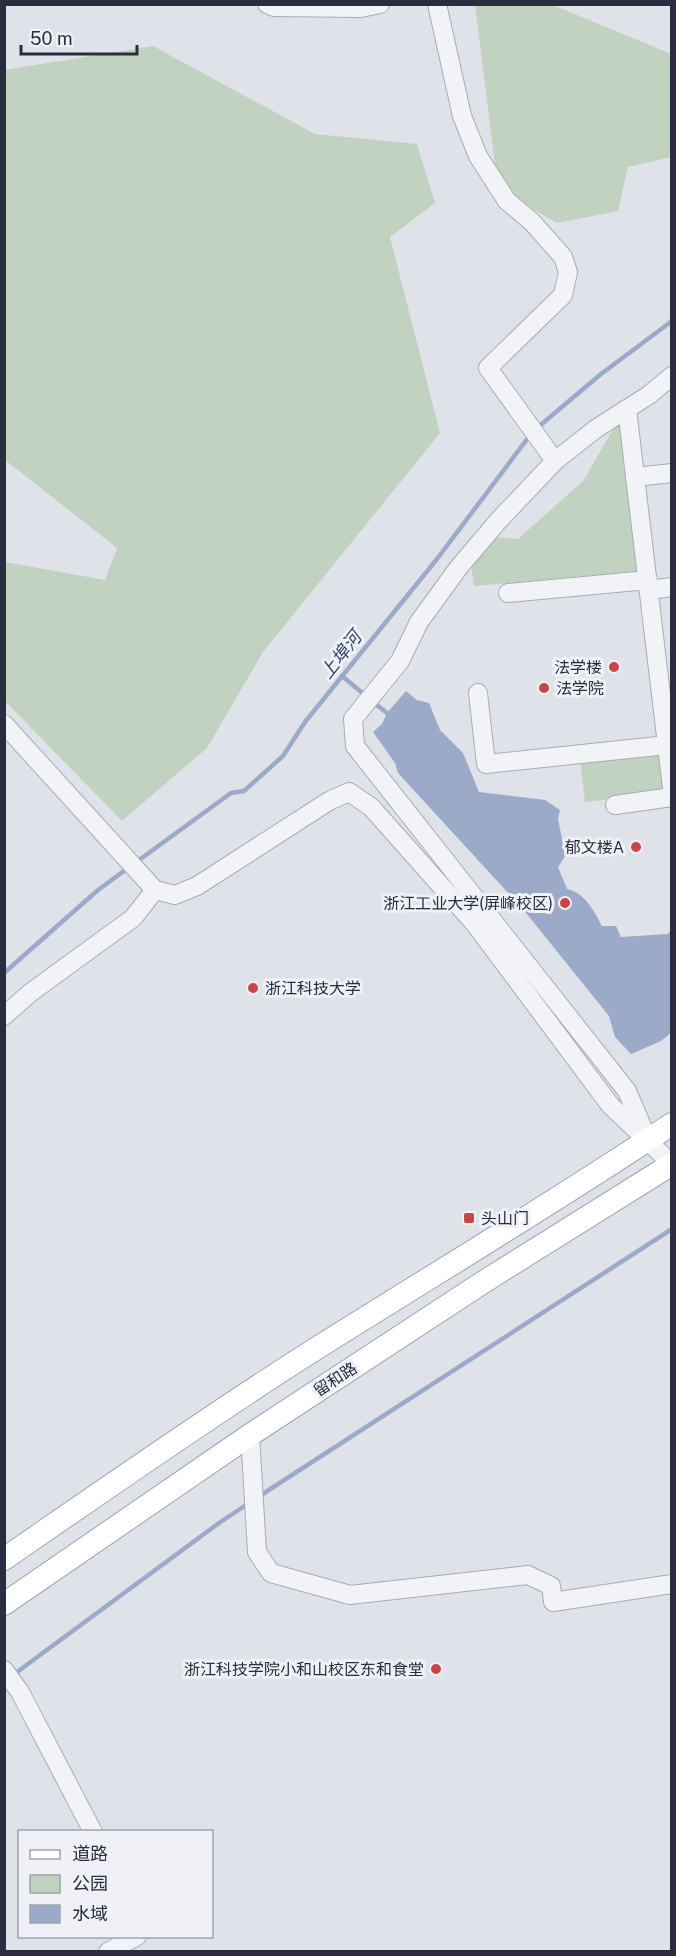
<svg xmlns="http://www.w3.org/2000/svg" width="676" height="1956" viewBox="0 0 676 1956" font-family="'Public Sans','Noto Sans SC',sans-serif">
	<style>
		.green { fill: #c2d2c0 }
		.water { fill: #9baac8 }
		.lines { fill: none; stroke-linecap: round; stroke-linejoin: round }
		.stream { stroke: #9baac8; stroke-width: 4.5 }
		.minor-casing { stroke: #a8acb5; stroke-width: 20 }
		.major-casing { stroke: #9fa4b4; stroke-width: 24 }
		.minor { stroke: #f2f3f7; stroke-width: 18 }
		.major { stroke: #fff; stroke-width: 22 }
		.poi-dot { fill: #cc4546; stroke: #eff1f6; stroke-width: 2 }
		.labels { text-anchor: middle; stroke-width: 6; stroke-linejoin: round; paint-order: stroke }
		.poi-label { font-size: 16px; fill: #282d3f; stroke: #eff1f6; text-anchor: end }
		.street-label { font-size: 16px; fill: #282d3f; stroke: #eff1f6 }
		.water-label { font-size: 18px; font-style: italic; fill: #334673; stroke: #eff1f6 }
	</style>
	<rect width="100%" height="100%" fill="#dfe2e8"/>
	<g class="green">
		<path d="M475,5H553L671,54V157L628,167L618,211L557,223L498,189Z"/>
		<path d="M153,46L315,134L417,144L435,203L390,237L440,433L263,652L207,748L122,821L5,701V562L105,580L117,548L5,460L4,70Z"/>
		<path d="M625,424L638,571L474,586L471,563L495,537L518,539L583,481L615,426Z"/>
		<path d="M663,749L668,793L585,802L580,758Z"/>
	</g>
	<path class="water" d="M406,691L417,700L429,703L440,730L463,753L479,792L545,800L560,810L558,819L563,844L570,849L558,867L567,889C585,893 594,911 602,926H616L621,937L668,934L671,930V1033L661,1041L631,1054L615,1037L609,1016L522,908L398,773L395,763L373,732L382,724L387,713Z"/>
	<g class="lines">
		<g class="stream">
			<path d="M537,428L601,374L672,321"/>
			<path d="M342,676L366,696"/>
			<path d="M373,702L387,713"/>
			<path d="M135,863L231,793L244,791L283,756L305,722L437,559L531,434"/>
			<path d="M4,973L98,890L128,868"/>
			<path d="M258,1497L672,1229"/>
			<path d="M13,1675L219,1523L249,1503"/>
		</g>
		<g class="minor-casing">
			<g id="minor">
				<path d="M267,4L274,7L361,8L380,4"/>
				<path d="M437,4L462,116L478,156L507,201L532,222L563,257L568,272L563,295L488,368L555,461"/>
				<path d="M627,409L667,745H672"/>
				<path d="M635,477L672,473"/>
				<path d="M649,590L672,587"/>
				<path d="M508,593L648,580"/>
				<path d="M478,693L486,764L667,745L672,788"/>
				<path d="M4,724L155,890L175,895L197,886L329,801L349,792L371,807L475,924L610,1105L672,1164"/>
				<path d="M615,805L672,797"/>
				<path d="M4,1016L30,993L133,918L155,890"/>
				<path d="M648,1140L627,1091L355,746L353,719L400,661L419,622L459,567L499,520L555,461L597,428L649,395L672,376"/>
				<path d="M250,1435L257,1552L271,1573L350,1595L528,1575L551,1586L553,1602L672,1584"/>
				<path d="M4,1670L20,1692L93,1832"/>
				<path d="M108,1952L137,1936"/>
			</g>
		</g>
		<g class="major-casing">
			<g id="major">
				<path d="M4,1559C104,1490 204,1420 306,1355C428,1278 552,1204 672,1124"/>
				<path d="M4,1604L250,1435L485,1281L672,1164"/>
			</g>
		</g>
		<use href="#minor" class="minor"/>
		<use href="#major" class="major"/>
	</g>
	<g class="poi-dot">
		<circle cx="614" cy="667" r="6"/>
		<circle cx="544" cy="688" r="6"/>
		<circle cx="636" cy="847" r="6"/>
		<circle cx="565" cy="903" r="6"/>
		<circle cx="253" cy="988" r="6"/>
		<rect x="463" y="1212" width="12" height="12" rx="3"/>
		<circle cx="436" cy="1669" r="6"/>
	</g>
	<g class="labels">
		<g class="poi-label">
			<text x="602" y="673">法学楼</text>
			<text x="556" y="694" text-anchor="start">法学院</text>
			<text x="624" y="853">郁文楼A</text>
			<text x="553" y="909">浙江工业大学(屏峰校区)</text>
			<text x="265" y="994" text-anchor="start">浙江科技大学</text>
			<text x="481" y="1224" text-anchor="start">头山门</text>
			<text x="424" y="1675">浙江科技学院小和山校区东和食堂</text>
		</g>
		<g class="street-label">
			<text transform="translate(335 1379) rotate(-33)" y="6">留和路</text>
		</g>
		<g class="water-label">
			<text transform="translate(341 655) rotate(-52)" y="6">上埠河</text>
		</g>
	</g>
	<rect width="676" height="1956" fill="none" stroke="#282d3f" stroke-width="12"/>
	<rect x="18" y="1830" width="195" height="108" fill="#eff1f6" stroke="#9fa3ad" stroke-width="1.5"/>
	<rect x="30" y="1850" width="30" height="9" fill="#ffffff" stroke="#9fa3ad" stroke-width="1.5"/>
	<text x="72" y="1860" font-size="18" fill="#282d3f">道路</text>
	<rect x="30" y="1875" width="30" height="18" fill="#c2d2c0" stroke="#9fa3ad" stroke-width="1.5"/>
	<text x="72" y="1890" font-size="18" fill="#282d3f">公园</text>
	<rect x="30" y="1905" width="30" height="18" fill="#9baac8" stroke="#9fa3ad" stroke-width="1.5"/>
	<text x="72" y="1920" font-size="18" fill="#282d3f">水域</text>
	<path d="M21 45v9h116v-9" fill="none" stroke="#282d3f" stroke-width="3"/>
	<text x="30" y="45" font-size="18" fill="#282d3f" stroke="#eff1f6" stroke-width="4.5" paint-order="stroke">50 m</text>
</svg>
